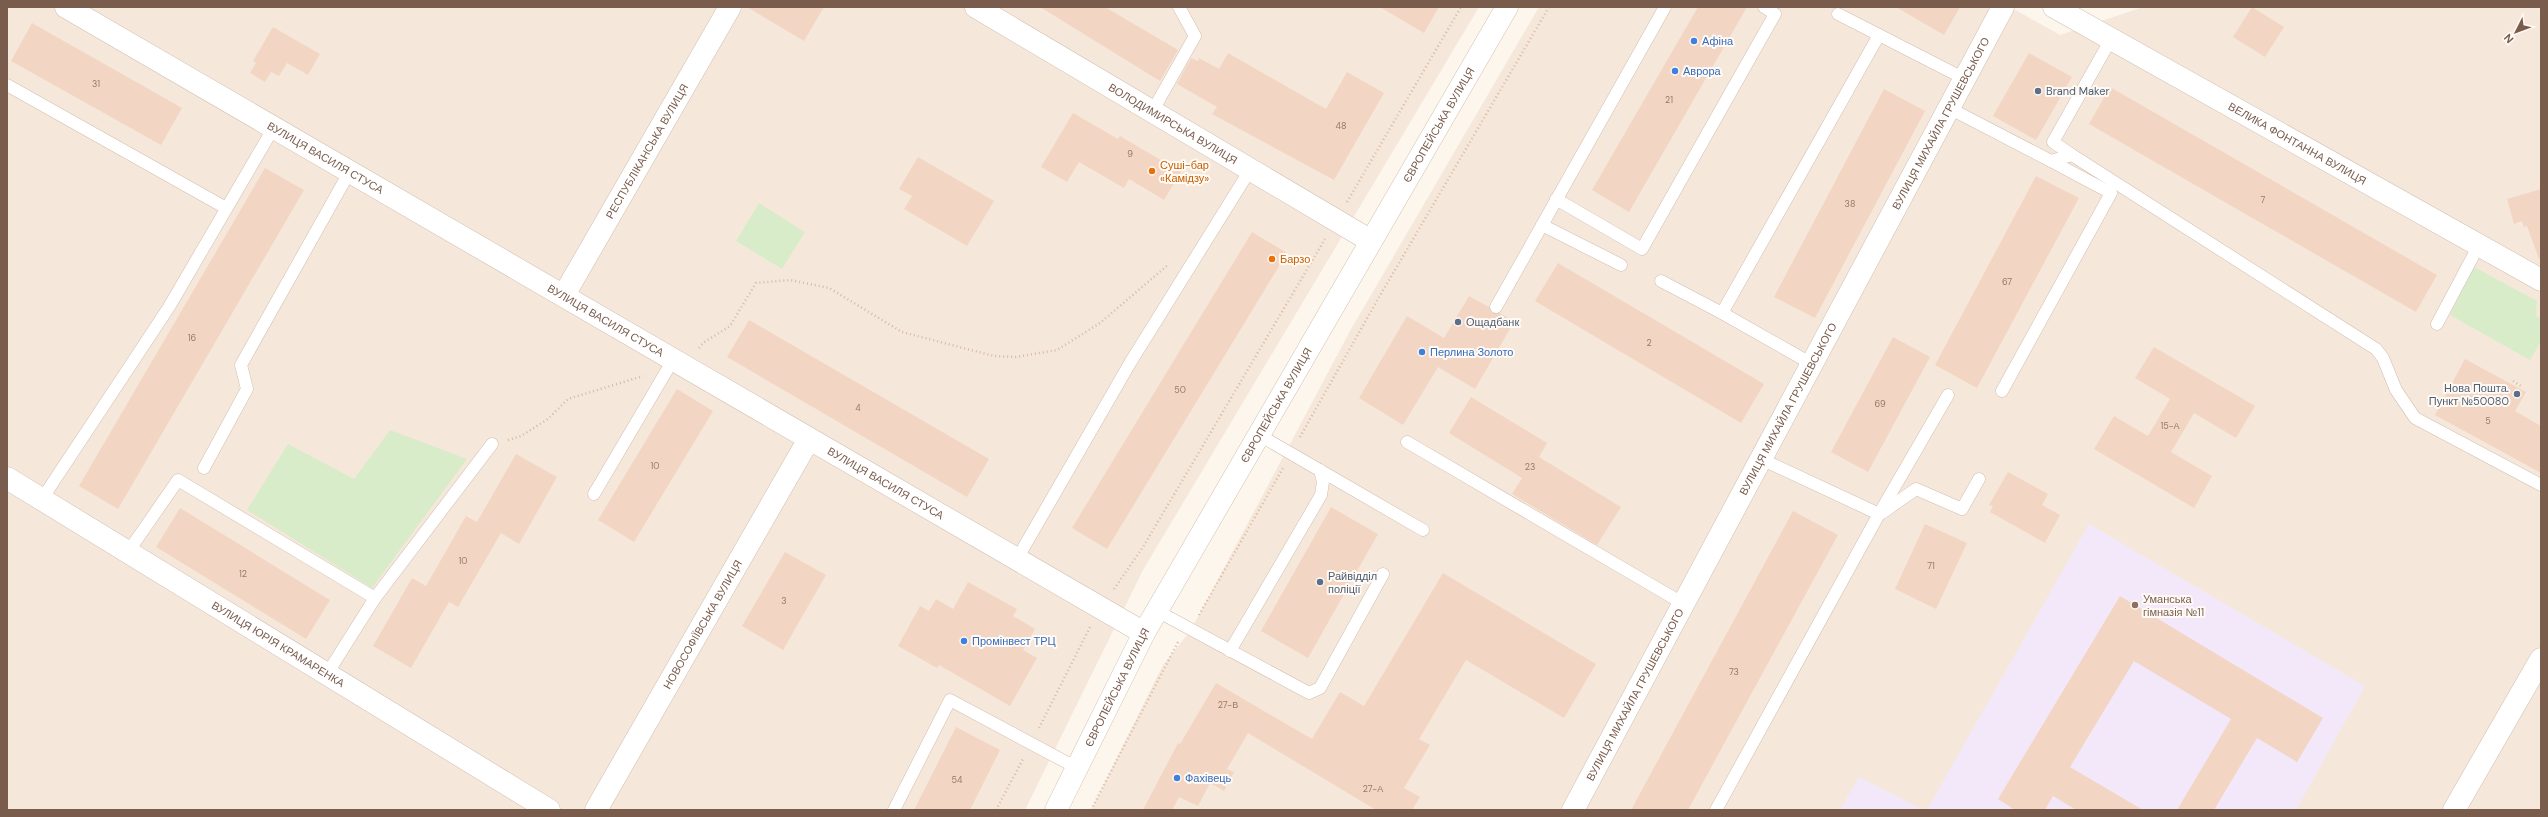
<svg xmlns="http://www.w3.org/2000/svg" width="2548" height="817" viewBox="0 0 2548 817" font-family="'DM Sans',sans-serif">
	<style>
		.residential { fill: #f5e8da }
		.education { fill: #f3e8fa }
		.green { fill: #d8ecc9 }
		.building { fill: #f3d5c3 }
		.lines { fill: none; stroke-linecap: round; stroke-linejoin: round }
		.service-casing { stroke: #d1beb0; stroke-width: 13 }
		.minor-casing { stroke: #d1beb0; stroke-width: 23 }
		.secondary-casing { stroke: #d6c0b0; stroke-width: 23 }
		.path { stroke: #d9b8a5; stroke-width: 2.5; stroke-dasharray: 1 3; stroke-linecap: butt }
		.service { stroke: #fff; stroke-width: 12 }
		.minor { stroke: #fff; stroke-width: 22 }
		.secondary { stroke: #fff; stroke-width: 22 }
		.shop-dot { fill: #3f7fe0; stroke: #fffaf3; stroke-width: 1.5 }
		.service-dot { fill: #5c6f8a; stroke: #fffaf3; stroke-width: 1.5 }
		.food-dot { fill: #e8710a; stroke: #fffaf3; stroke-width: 1.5 }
		.education-dot { fill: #8d6e63; stroke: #fffaf3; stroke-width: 1.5 }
		.labels { text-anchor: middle; stroke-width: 4; stroke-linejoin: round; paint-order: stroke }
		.number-label { font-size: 9px; fill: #987a6a }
		.shop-label { font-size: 11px; fill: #366cbe; stroke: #fffaf3; text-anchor: start }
		.service-label { font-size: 11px; fill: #4e5e75; stroke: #fffaf3; text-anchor: start }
		.street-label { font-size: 11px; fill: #7a5c4d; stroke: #fffaf3 }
		.food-label { font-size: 11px; fill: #c56008; stroke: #fffaf3; text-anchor: start }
		.education-label { font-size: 11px; fill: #785e54; stroke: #fffaf3; text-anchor: start }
	</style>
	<rect width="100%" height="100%" fill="#fdf6ec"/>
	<g class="residential">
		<path d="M7,7H1479L1143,570L1025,810H7Z"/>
		<path d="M1539,7H2010L2060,35L2143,7H2539L2541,13V810H1091L1163,665L1191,630L1350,331Z"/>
	</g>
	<g class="education">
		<path d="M2089,524L2365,686L2296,810H1927Z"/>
		<path d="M1859,777L1924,810H1840Z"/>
	</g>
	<g class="green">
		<path d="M759,203L805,232L782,269L736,241Z"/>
		<path d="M2474,267L2537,301L2536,316L2541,319V341L2530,360L2450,315Z"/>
		<path d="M390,430L467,459L372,588L247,510L288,444L354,479Z"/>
	</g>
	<g class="building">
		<path d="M747,7H824L804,41Z"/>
		<path d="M1040,7H1105L1178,50L1160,81Z"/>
		<path d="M1380,7H1439L1424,33Z"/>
		<path d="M1698,7H1747L1629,212L1592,190Z"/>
		<path d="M1896,7H1960L1944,35Z"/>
		<path d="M2252,7L2284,27L2265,57L2233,37Z"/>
		<path d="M32,23L182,108L161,145L11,61Z"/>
		<path d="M273,27L320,54L308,75L287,63L279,76L271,72L265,82L250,73L256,63L253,61Z"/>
		<path d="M1228,53L1326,109L1347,72L1384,93L1334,180L1212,114L1217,107L1177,84L1191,58L1198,61L1199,58L1219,69Z"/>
		<path d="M2029,53L2072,77L2036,140L1993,116Z"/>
		<path d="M2110,87L2437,275L2416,312L2089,124Z"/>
		<path d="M1884,89L1925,111L1815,318L1774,297Z"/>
		<path d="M1073,113L1118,139L1120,136L1181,172L1164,200L1129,179L1124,188L1079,162L1067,182L1041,167Z"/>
		<path d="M918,157L994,201L967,246L904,209L912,196L899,189Z"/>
		<path d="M265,168L304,190L118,509L79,486Z"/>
		<path d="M2036,176L2079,198L1977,388L1935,365Z"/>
		<path d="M2541,189V259H2539L2527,226L2524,227L2522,221L2514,224L2507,199Z"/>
		<path d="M1252,232L1287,253L1107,549L1072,528Z"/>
		<path d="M1558,263L1764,384L1741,423L1535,301Z"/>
		<path d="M1469,296L1489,307L1492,313H1500L1514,322L1475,389L1438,367L1403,425L1359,398L1407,316L1444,338Z"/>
		<path d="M749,320L989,459L967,497L727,357Z"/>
		<path d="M1893,337L1930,357L1868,472L1831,452Z"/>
		<path d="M2154,347L2255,406L2236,438L2194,413L2171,452L2212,476L2194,508L2094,449L2114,416L2148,436L2170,399L2135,378Z"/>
		<path d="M2465,359L2526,392L2515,411L2541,426V473L2435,415Z"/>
		<path d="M677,389L713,411L634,542L598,520Z"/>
		<path d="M1471,397L1547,443L1539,457L1621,507L1597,545L1512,494L1522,478L1449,433Z"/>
		<path d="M516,454L557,477L519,544L501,533L458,607L449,602L411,668L373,646L412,578L426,586L466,516L477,522Z"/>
		<path d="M2008,472L2048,494L2042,505L2060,515L2045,543L1990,512L1993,506L1989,505Z"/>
		<path d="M1331,507L1378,534L1308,658L1261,631Z"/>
		<path d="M180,508L330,600L306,639L156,547Z"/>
		<path d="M1793,511L1838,535L1688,810H1631Z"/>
		<path d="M1925,524L1967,543L1936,609L1895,589Z"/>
		<path d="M785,552L826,575L783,650L742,626Z"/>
		<path d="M1443,573L1596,664L1564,718L1466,660L1419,739L1430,745L1404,788L1420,797L1412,810H1376L1248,733L1227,769L1234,772L1224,791L1210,783L1198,806L1179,797L1172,810H1143L1178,743L1180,744L1216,683L1312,739L1340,692L1364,706Z"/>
		<path d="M968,582L1017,609L1013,616L1035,629L1023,650L1037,658L1010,706L939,665L937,668L898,646L920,606L929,611L936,599L953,609Z"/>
		<path d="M2120,596L2323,718L2297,762L2257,738L2214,810H2177L2231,719L2134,661L2070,767L2143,810H2076L2053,796L2045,810H2015L1998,799Z"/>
		<path d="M956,727L1000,750L970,810H914Z"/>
	</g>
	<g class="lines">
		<g class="service-casing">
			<g id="service">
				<path d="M1838,14L1965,79"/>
				<path d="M7,85L226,208"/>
				<path d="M1949,108L2051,161L2072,155L2376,349L2383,358L2396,390L2415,418L2541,485"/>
				<path d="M1152,112L1195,36L1179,7"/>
				<path d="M2072,155L2053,142L2111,39"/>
				<path d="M1556,199L1642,249L1775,14L1764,7"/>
				<path d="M1542,225L1621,265"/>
				<path d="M1661,281L1722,313"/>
				<path d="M1496,307L1665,7"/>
				<path d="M2437,324L2479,245"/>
				<path d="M1812,364L1722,313L1879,35"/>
				<path d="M2002,391L2111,193L2051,161"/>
				<path d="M1259,435L1423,530"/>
				<path d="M1407,442L1684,604"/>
				<path d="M204,468L247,389L241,365L350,171"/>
				<path d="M594,494L673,360"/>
				<path d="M42,499L169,307L274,127"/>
				<path d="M1882,513L1916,489L1962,509L1979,479"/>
				<path d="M1879,514L1948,395"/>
				<path d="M128,552L178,480L375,598"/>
				<path d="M1017,559L1130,363L1250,170"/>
				<path d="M1157,611L1309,693L1320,688L1383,574"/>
				<path d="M1230,651L1321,495L1323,482L1320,470"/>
				<path d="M327,674L375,598L492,444"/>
				<path d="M894,810L950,700L1077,768"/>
				<path d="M1716,810L1879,514L1761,459"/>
			</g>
		</g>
		<g class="minor-casing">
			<g id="minor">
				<path id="s1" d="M66,7L1144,633"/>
				<path id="s2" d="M976,7L1371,241"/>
				<path id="s3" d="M2054,7L2541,280"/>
				<path id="s4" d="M564,295L730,7"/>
				<path id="s5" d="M7,478L549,810"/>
				<path id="s6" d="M596,810L809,439"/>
				<path id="s7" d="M1573,810L2003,7"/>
				<path d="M2454,810L2541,659"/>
			</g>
		</g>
		<g class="secondary-casing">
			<g id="secondary">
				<path id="s8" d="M1056,810L1144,633L1507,7"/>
			</g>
		</g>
		<g class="path">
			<path d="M1347,202L1461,7"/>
			<path d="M699,348L703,343L730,326L756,283L790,280L829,288L902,332L994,356L1016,357L1057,350L1100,323L1169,264"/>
			<path d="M2513,381L2521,386"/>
			<path d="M1300,437L1378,299L1549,7"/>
			<path d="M508,440L521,436L548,419L568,399L643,376"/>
			<path d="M1114,589L1143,547L1325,239"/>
			<path d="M1199,615L1283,468"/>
			<path d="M1039,728L1090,627"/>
			<path d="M996,810L1023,759"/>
			<path d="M1091,810L1178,642"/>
		</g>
		<use href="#service" class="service"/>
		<use href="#minor" class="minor"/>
		<use href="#secondary" class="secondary"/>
	</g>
	<g class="shop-dot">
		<circle cx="1694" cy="41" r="4"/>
		<circle cx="1675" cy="71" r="4"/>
		<circle cx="1422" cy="352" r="4"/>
		<circle cx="964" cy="641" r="4"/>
		<circle cx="1177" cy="778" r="4"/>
	</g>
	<g class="service-dot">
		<circle cx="2038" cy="91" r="4"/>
		<circle cx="1458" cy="322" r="4"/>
		<circle cx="2517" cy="394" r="4"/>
		<circle cx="1320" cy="582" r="4"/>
	</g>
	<g class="food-dot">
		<circle cx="1152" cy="171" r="4"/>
		<circle cx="1272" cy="259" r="4"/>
	</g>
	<circle class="education-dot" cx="2135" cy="605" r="4"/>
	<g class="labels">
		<g class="number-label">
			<text x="96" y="87">31</text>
			<text x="1669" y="103">21</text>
			<text x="1341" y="129">48</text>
			<text x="1130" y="157">9</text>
			<text x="2263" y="203">7</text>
			<text x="1850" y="207">38</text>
			<text x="2007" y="285">67</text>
			<text x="192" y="341">16</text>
			<text x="1649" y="346">2</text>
			<text x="1180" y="393">50</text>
			<text x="1880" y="407">69</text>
			<text x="858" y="411">4</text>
			<text x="2488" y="424">5</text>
			<text x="2170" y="429">15-А</text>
			<text x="655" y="469">10</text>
			<text x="1530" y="470">23</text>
			<text x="463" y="564">10</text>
			<text x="1931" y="569">71</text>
			<text x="243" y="577">12</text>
			<text x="784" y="604">3</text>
			<text x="1734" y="675">73</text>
			<text x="1228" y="708">27-В</text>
			<text x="957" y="783">54</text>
			<text x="1373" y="792">27-А</text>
		</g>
		<g class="shop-label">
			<text x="1702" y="45">Афіна</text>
			<text x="1683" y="75">Аврора</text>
			<text x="1430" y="356">Перлина Золото</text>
			<text x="972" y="645">Промінвест ТРЦ</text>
			<text x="1185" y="782">Фахівець</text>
		</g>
		<g class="service-label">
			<text x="2046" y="95">Brand Maker</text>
			<text x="1466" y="326">Ощадбанк</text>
			<text x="2509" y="392" text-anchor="end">Нова Пошта.<tspan x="2509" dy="13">Пункт №50080</tspan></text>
			<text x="1328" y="580">Райвідділ<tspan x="1328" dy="13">поліції</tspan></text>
		</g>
		<g class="street-label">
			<text dy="4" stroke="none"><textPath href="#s7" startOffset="779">ВУЛИЦЯ МИХАЙЛА ГРУШЕВСЬКОГО</textPath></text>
			<text dy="4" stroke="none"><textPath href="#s2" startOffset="229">ВОЛОДИМИРСЬКА ВУЛИЦЯ</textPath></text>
			<text dy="4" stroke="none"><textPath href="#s8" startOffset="785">ЄВРОПЕЙСЬКА ВУЛИЦЯ</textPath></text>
			<text dy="4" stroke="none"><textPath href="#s3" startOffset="279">ВЕЛИКА ФОНТАННА ВУЛИЦЯ</textPath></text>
			<text dy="4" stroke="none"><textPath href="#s4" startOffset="166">РЕСПУБЛІКАНСЬКА ВУЛИЦЯ</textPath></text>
			<text dy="4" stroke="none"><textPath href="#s1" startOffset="300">ВУЛИЦЯ ВАСИЛЯ СТУСА</textPath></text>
			<text dy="4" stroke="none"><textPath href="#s1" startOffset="624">ВУЛИЦЯ ВАСИЛЯ СТУСА</textPath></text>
			<text dy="4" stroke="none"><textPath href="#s8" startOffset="461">ЄВРОПЕЙСЬКА ВУЛИЦЯ</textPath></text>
			<text dy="4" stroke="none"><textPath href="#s7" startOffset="455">ВУЛИЦЯ МИХАЙЛА ГРУШЕВСЬКОГО</textPath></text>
			<text dy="4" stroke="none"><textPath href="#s1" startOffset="948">ВУЛИЦЯ ВАСИЛЯ СТУСА</textPath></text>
			<text dy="4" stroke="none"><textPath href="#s6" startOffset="214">НОВОСОФІЇВСЬКА ВУЛИЦЯ</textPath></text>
			<text dy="4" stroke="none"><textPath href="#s5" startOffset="318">ВУЛИЦЯ ЮРІЯ КРАМАРЕНКА</textPath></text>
			<text dy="4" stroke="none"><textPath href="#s8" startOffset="137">ЄВРОПЕЙСЬКА ВУЛИЦЯ</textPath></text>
			<text dy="4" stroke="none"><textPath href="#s7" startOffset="131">ВУЛИЦЯ МИХАЙЛА ГРУШЕВСЬКОГО</textPath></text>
		</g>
		<g class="food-label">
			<text x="1160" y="169">Суші-бар<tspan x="1160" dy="13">«Камідзу»</tspan></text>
			<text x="1280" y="263">Барзо</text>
		</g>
		<g class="education-label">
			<text x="2143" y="603">Уманська<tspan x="2143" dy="13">гімназія №11</tspan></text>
		</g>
	</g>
	<rect width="2548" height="817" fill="none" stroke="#7a5c4d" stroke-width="16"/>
	<g transform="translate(2516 32) rotate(228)" stroke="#fffaf3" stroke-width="3" paint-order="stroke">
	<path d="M0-3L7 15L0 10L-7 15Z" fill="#7a5c4d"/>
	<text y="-6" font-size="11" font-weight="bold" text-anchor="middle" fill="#7a5c4d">N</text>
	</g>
</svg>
